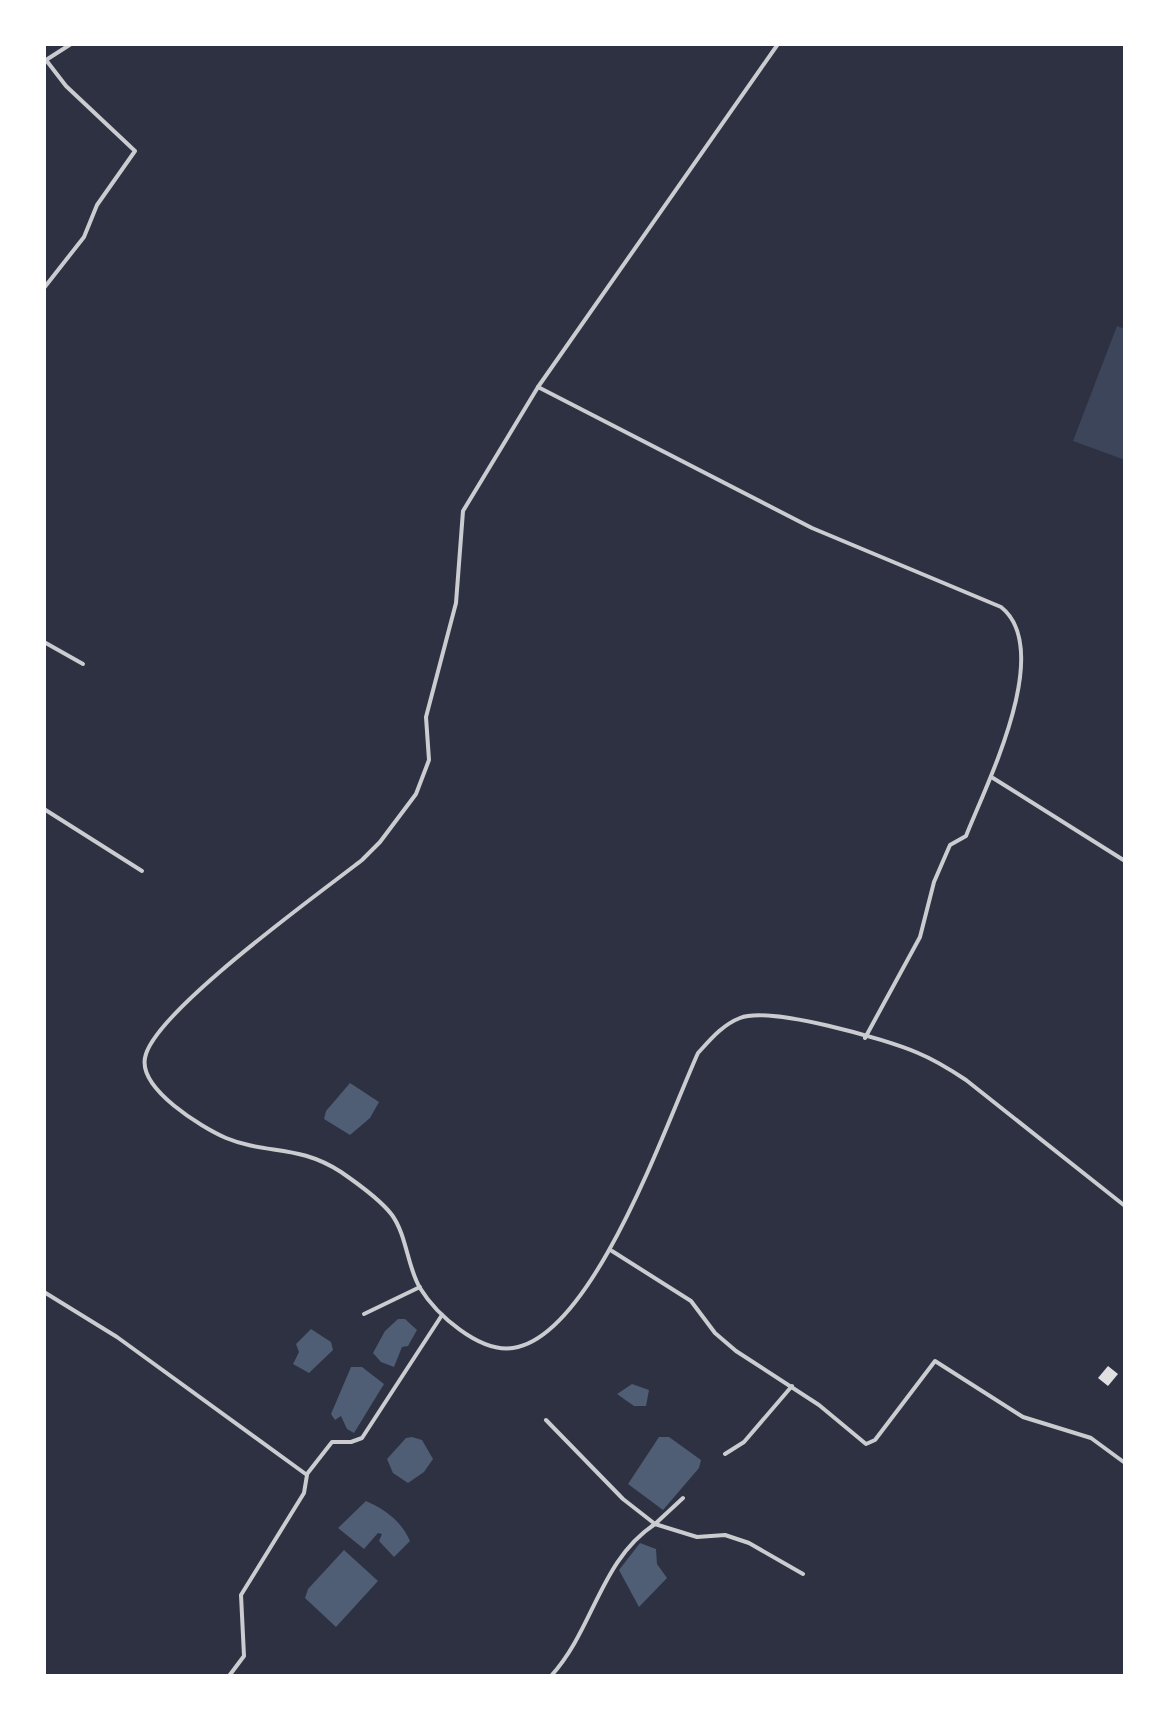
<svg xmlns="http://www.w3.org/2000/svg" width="1169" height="1720" viewBox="0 0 1169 1720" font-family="'PT Sans',sans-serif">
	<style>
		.green { fill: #3c4559 }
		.water { fill: #4f5d75 }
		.building { fill: #e0e0e3 }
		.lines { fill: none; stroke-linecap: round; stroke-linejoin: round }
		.minor { stroke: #caccd0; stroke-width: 4 }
	</style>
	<rect width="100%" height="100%" fill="#2d3142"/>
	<path class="green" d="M1117,326L1125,329V460L1073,441Z"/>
	<g class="water">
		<path d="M350,1083L379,1102L370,1118L350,1135L324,1119L326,1111Z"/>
		<path d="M398,1319H405L417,1330L408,1346L402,1347L394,1367L381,1362L373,1353L385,1331Z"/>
		<path d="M311,1329L331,1342L333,1350L309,1373L293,1364L299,1352L296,1344Z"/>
		<path d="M351,1367H362L384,1384L354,1433L347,1429L341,1416L335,1420L331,1414Z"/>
		<path d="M632,1384L649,1390L646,1406H634L617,1394Z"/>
		<path d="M412,1437L422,1440L433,1459L424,1472L408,1483L393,1473L387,1459L406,1438Z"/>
		<path d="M659,1437H669L701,1460L699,1468L663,1510L628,1484Z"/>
		<path d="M366,1501C386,1510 401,1521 410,1541L394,1557L379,1541L382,1534L378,1533L364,1549L338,1528Z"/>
		<path d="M640,1543L656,1549L657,1564L667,1578L639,1607L619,1570Z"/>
		<path d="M344,1550L378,1581L336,1627L305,1598L308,1589Z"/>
	</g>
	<path class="building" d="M1108,1366L1118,1374L1108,1386L1098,1378Z"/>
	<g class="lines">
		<g class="minor">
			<path d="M778,44L538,387L463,511L456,603L426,717L429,760L416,794L380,842L362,860C320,893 152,1013 145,1058C139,1089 201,1127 226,1138C267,1155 298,1144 341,1172C357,1183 380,1199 392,1215C407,1236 407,1266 420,1288C436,1314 479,1353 513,1348C594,1336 667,1121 698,1053C710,1040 722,1025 740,1018C770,1006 886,1039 918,1053C935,1060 951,1070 966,1080L1125,1206"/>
			<path d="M46,60L71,44"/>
			<path d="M44,288L84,237L97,205L135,151L66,86L46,60"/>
			<path d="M538,387L812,528L1001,607C1055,650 986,785 966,836L950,845L934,882L920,937L865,1038"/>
			<path d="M44,642L83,664"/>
			<path d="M993,778L1125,861"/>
			<path d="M44,809L142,871"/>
			<path d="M612,1251L691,1301L715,1333L736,1351L819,1405L866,1444L875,1440L935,1361L1023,1417L1091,1438L1125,1463"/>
			<path d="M44,1292L117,1337L307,1475L304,1493L241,1595L244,1656L229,1676"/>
			<path d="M364,1314L420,1287"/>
			<path d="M546,1420L623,1499L655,1524L683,1498"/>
			<path d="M725,1454L744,1442L792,1386"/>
			<path d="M307,1474L332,1442H351L362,1438L442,1315"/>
			<path d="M551,1676C594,1629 600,1560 655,1524L697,1537L725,1535L749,1543L803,1574"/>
		</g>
	</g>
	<rect width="1169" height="1720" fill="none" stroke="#ffffff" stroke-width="92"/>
</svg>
